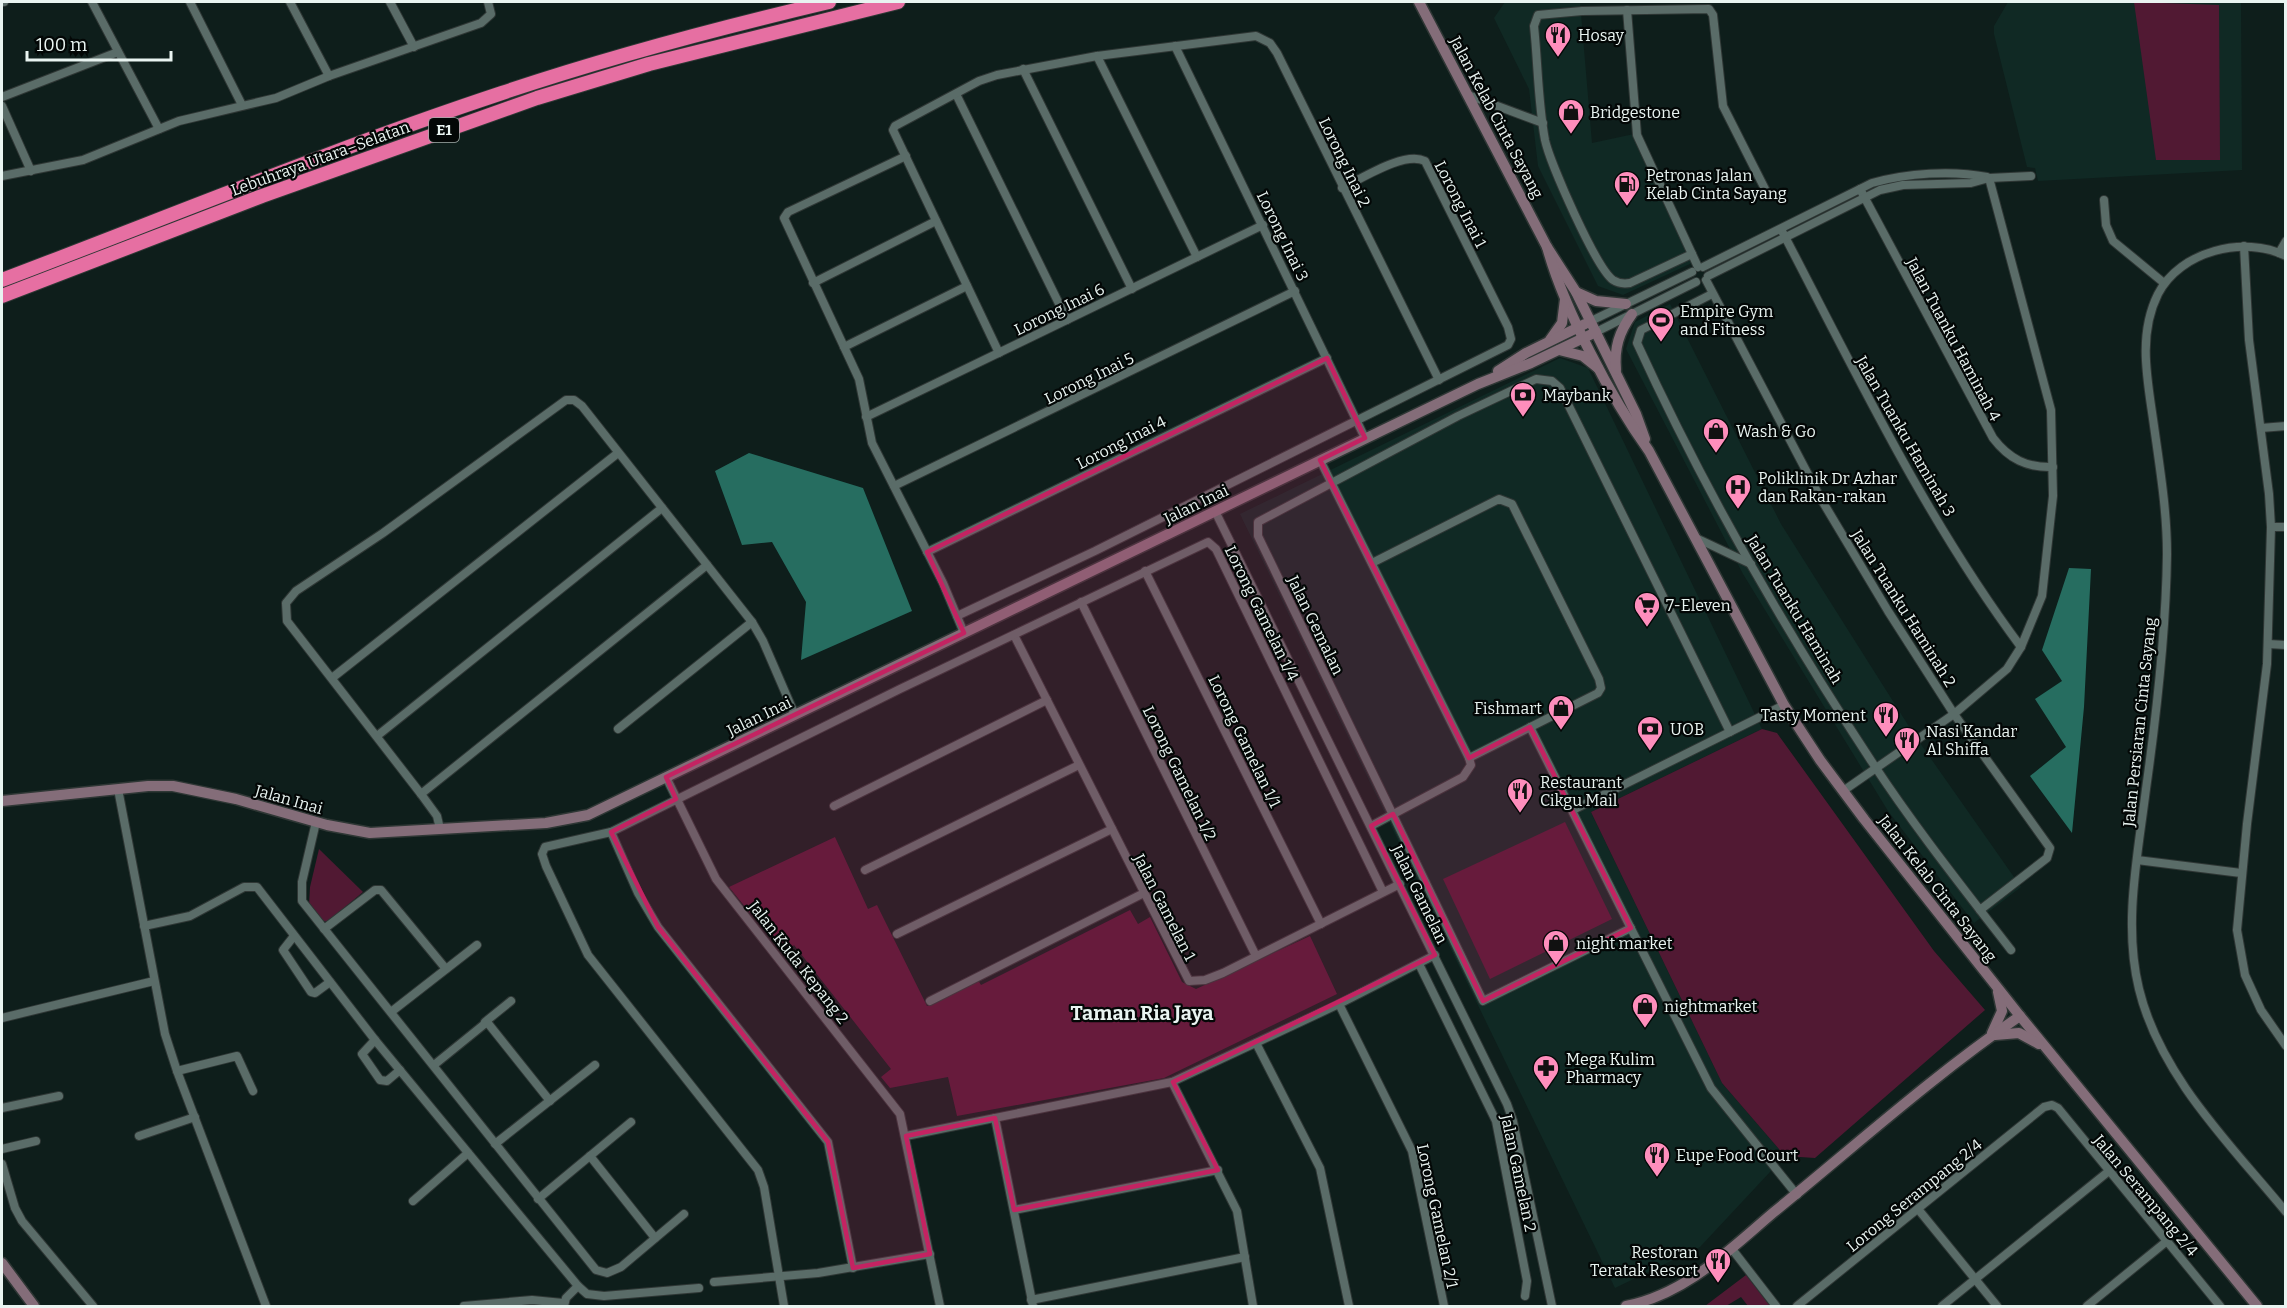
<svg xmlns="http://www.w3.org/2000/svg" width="2287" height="1308" viewBox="0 0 2287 1308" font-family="Bitter,serif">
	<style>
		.built { fill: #102924 }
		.green { fill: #511933 }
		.water { fill: #266d60 }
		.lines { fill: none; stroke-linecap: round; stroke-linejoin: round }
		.street-casing { stroke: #2f3735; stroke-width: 10 }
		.secondary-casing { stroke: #2f3735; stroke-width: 13 }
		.highway-casing { stroke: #2f3735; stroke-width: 16 }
		.street { stroke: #5a6c68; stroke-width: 8 }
		.secondary { stroke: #846d79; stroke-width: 10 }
		.highway { stroke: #e66fa2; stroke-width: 14 }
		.marked { fill: #c42362; fill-opacity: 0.2; stroke: #c42362; stroke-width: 4.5; stroke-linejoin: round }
		.labels { text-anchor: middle; stroke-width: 4.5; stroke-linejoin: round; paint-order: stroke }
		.shield { fill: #030706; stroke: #a4adaa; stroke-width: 1.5 }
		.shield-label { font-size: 15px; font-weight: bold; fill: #e9f4f1 }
		.poi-label { font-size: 16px; fill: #e9f4f1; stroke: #030706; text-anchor: start }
		.street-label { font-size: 16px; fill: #e9f4f1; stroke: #030706 }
		.quarter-label { font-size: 20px; font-weight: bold; fill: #e9f4f1; stroke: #030706 }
	</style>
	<rect width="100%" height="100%" fill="#0e1e1b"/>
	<g class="built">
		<path d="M1505,2H1580L1592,143L1634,134L1692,263L1623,295L1598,286L1538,166L1529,89L1494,18Z"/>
		<path d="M2008,2H2241L2242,170L2038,181L2035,168L2027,167L1994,34V26Z"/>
		<path d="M1670,304L1781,524L1915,736L2021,887L1974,923L1888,811L1743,574L1626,349L1635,322Z"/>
		<path d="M1560,358L1588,368L1762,729L1591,812L1722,1083L1785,1156L1700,1247L1615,1288L1240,514Z"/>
	</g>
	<g class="green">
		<path d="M2134,2L2219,5L2220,160H2156Z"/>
		<path d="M1762,729L1777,733L1934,951L1985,1010L1815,1158L1785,1156L1722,1083L1591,812Z"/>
		<path d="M1565,822L1612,919L1490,979L1443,879Z"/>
		<path d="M835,837L868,909L877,905L927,1006L978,980L981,985L1130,910L1138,924L1150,917L1182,982L1196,989L1310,936L1337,994L1164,1078L957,1116L948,1077L890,1088L881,1077L891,1069L794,945L784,955L729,887Z"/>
		<path d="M319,849L363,892L327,922L321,920L309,905L310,887Z"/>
		<path d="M1746,1275L1770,1306H1748L1741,1297L1726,1306H1705Z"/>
	</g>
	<g class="water">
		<path d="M749,453L863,488L912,611L801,660L806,602L772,542L742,545L715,471Z"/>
		<path d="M2069,568L2091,569L2084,707L2072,833L2030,776L2066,747L2035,699L2062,681L2042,650Z"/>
	</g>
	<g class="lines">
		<g class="street-casing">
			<g id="street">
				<path d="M2,2H4"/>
				<path d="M92,2L159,129"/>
				<path d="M190,2L242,105"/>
				<path d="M290,2L329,76"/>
				<path d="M390,2L414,47"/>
				<path d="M1627,10L1637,135L1698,267"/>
				<path d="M1175,46L1365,438"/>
				<path d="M1097,56L1197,257"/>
				<path d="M1023,69L1132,289"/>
				<path d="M956,94L1067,320"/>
				<path d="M1468,95L1543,123"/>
				<path d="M2,97L118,52"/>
				<path d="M2,106L31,171"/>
				<path d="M906,156L788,212L784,218L859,379L872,443L943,583L964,633"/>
				<path d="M2,176L83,160L179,121L276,98L329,76L481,23L491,14L488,2"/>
				<path d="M1860,189L1993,438C2009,459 2027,468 2053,467"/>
				<path d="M2104,200L2106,225L2113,241L2164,283"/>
				<path d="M1781,229C1855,371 1925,518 2021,647"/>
				<path d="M2244,246L2249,340L2269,494L2271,527L2267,664L2247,824L2237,930L2245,975L2261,1010L2286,1046"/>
				<path d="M2279,253L2286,241"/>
				<path d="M1692,254L1630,283C1624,284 1619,284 1613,280C1596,268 1550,163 1545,140C1538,103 1538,64 1534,26L1538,15L1582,11L1709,9L1713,15L1723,106L1765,189"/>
				<path d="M2286,256C2244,235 2180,251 2158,294C2137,336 2148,382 2154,426C2160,469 2167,511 2167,554C2166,633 2157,711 2146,789C2138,854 2123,924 2139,989C2160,1076 2231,1145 2286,1212"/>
				<path d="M1703,267L1872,183C1907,173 1952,170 1987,177"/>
				<path d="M1708,276L1880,190L1903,185L1971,183L1989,178L2031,176"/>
				<path d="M1706,280L1821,499L1888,611L1954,714L2050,848L2047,858L1980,910"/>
				<path d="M813,283L936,221"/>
				<path d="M1712,294L1641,330L1637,343C1703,487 1783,627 1870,759C1913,825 1963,888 2011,950"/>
				<path d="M1591,321L1692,272"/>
				<path d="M1596,332L1696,282"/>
				<path d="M844,347L967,286"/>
				<path d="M999,353L893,130L895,126L979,81L997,75L1097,56L1256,36L1270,43L1277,53L1439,380"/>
				<path d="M866,417L1263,225"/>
				<path d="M2261,428L2286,426"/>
				<path d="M1320,460L1469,758L1471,765L1463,777L1371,826"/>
				<path d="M894,486L1295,291"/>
				<path d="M1215,511L1507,1104L1513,1121L1552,1306"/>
				<path d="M2271,527H2286"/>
				<path d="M1696,538L1751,564"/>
				<path d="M927,552L1327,358"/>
				<path d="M1372,563L1499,499L1512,504L1599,679L1601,688L1598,693L1469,758"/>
				<path d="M1145,571L1321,924"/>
				<path d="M1081,602L1256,956"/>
				<path d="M957,616L1095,551L1508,345L1511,339L1508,327L1425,161C1404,151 1363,178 1342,188"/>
				<path d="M1014,635L1189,981L1205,980L1223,973L1400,884"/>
				<path d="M2268,644L2286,645"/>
				<path d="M332,678L618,453"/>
				<path d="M1530,727L1711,1088L1797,1195"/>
				<path d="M618,729L752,622"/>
				<path d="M377,736L662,508"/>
				<path d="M666,777L716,879L900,1114L940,1306"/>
				<path d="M118,789L165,1034L177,1071L266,1306"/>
				<path d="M1843,791L1954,714L2007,669L2021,647L2042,596L2053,496L2051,410L1989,178"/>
				<path d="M421,794L707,565"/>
				<path d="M834,806L1047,700"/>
				<path d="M1573,810L1784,705"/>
				<path d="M316,822L302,882V901L596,1270L607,1273L621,1267L684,1214"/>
				<path d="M440,829L437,816L421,794L287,621L286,603L296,591L383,533L566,400H574L582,406L752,622L763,641L795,715"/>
				<path d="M611,832L638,893L658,927L828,1142L853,1268"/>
				<path d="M2137,860L2241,873"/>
				<path d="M865,870L1079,765"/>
				<path d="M144,926L190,916L244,887H257L375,1040L578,1286L587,1294L604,1296L699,1288"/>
				<path d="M1631,928L1483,1001L1258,536V522L1458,416L1536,379L1552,381L1560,388L1730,732"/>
				<path d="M324,929L375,890H381L446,969"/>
				<path d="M897,934L1112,829"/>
				<path d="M294,936L283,950L311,992L315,993L330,982"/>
				<path d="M1419,964L1496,1121L1527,1281L1525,1296"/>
				<path d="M930,1001L1144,893"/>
				<path d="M1339,1004L1412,1151L1444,1306"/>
				<path d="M391,1012L477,945"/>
				<path d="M2,1018L154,981"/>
				<path d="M485,1022L511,1001"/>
				<path d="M375,1040L362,1054L380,1080L387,1081L400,1070"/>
				<path d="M1256,1043L1320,1168L1349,1306"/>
				<path d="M434,1065L487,1022L550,1101"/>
				<path d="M177,1071L237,1056L253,1091"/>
				<path d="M1172,1082L1237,1211L1253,1306"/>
				<path d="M2,1108L59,1096"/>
				<path d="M995,1118L1033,1306"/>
				<path d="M139,1136L195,1117"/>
				<path d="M906,1136L1172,1082L1339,1004L1435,955"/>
				<path d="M495,1144L595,1065"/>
				<path d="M2,1149L36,1141"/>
				<path d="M590,1156L655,1238"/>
				<path d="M2,1164L15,1208L22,1221L93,1306"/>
				<path d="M538,1199L631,1122"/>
				<path d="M413,1201L468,1153"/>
				<path d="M1918,1209L1997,1306"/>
				<path d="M1014,1210L1218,1170"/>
				<path d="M1732,1249L1776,1306"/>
				<path d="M714,1282L818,1273L930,1254"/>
				<path d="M1031,1300L1245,1257"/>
				<path d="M464,1306L532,1300L563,1303"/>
				<path d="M564,1306L566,1298L578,1286"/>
				<path d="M784,1306L764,1187L758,1170L588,955L546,866L542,854L545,847L611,832L900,689L1208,542L1216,549L1383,892"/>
				<path d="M1797,1306L2044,1107L2052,1105L2058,1108L2220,1306"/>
				<path d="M1942,1306L2109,1171"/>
				<path d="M2087,1306L2167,1241"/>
			</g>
		</g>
		<g class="secondary-casing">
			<g id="secondary">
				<path d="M1419,2L1547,247L1576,292L1636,414L1645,439"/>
				<path d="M1547,247C1564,309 1611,398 1649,451L1784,705L1820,760L1864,819L2020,1016L2257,1306"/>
				<path d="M1576,292L1596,301L1626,304"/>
				<path d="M1550,340L1562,323L1565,299"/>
				<path d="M1559,350L1583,356L1598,368"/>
				<path d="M1616,370C1614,348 1619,332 1632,314"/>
				<path d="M1498,371L1526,353L1585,324"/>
				<path d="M2,801L148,786H173L236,799L327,825L370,833L546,823L588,815L1478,384L1531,363L1596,332"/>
				<path d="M1992,1033L2002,1011L1998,992"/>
				<path d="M1995,1035L2019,1033L2039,1044"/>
				<path d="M2,1263L34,1306"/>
				<path d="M1626,1306C1686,1294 1729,1250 1774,1212C1855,1146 1934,1075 2020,1016"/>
			</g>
		</g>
		<g class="highway-casing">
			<g id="highway">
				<path d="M2,280C168,217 333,149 502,93C609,57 719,28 829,2"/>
				<path d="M2,296L262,196L537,98L649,64L898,2"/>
			</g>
		</g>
		<use href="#street" class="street"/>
		<use href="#secondary" class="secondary"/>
		<use href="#highway" class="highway"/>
	</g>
	<path class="marked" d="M1327,358L1365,438L1320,460L1469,758L1530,727L1631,928L1483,1001L1393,814L1371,826L1435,955L1173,1082L1218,1170L1014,1210L995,1118L906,1136L930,1254L853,1268L828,1142L658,927L611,832L676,799L666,777L964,633L927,552Z"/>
	<defs>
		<g id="restaurant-pin" transform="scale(1.35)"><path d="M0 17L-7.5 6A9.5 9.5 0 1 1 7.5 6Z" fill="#fe8ebc" stroke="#030706"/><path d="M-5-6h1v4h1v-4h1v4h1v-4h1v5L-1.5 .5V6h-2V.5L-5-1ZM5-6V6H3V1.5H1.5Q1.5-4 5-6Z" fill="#111"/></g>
		<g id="shop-pin" transform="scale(1.35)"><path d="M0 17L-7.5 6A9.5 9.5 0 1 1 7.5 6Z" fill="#fe8ebc" stroke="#030706"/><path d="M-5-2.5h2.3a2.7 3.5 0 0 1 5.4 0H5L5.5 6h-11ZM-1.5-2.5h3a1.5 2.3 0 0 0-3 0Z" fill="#111"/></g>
		<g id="fuel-pin" transform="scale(1.35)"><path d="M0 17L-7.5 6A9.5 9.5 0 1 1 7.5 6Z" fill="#fe8ebc" stroke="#030706"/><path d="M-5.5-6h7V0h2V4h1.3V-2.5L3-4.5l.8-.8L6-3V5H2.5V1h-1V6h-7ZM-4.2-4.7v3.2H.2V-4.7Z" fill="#111"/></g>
		<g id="stadium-pin" transform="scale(1.35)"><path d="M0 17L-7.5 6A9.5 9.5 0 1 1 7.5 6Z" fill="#fe8ebc" stroke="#030706"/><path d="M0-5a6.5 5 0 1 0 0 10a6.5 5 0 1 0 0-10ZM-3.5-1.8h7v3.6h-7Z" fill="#111"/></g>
		<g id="bank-pin" transform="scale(1.35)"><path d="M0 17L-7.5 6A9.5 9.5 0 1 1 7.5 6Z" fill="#fe8ebc" stroke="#030706"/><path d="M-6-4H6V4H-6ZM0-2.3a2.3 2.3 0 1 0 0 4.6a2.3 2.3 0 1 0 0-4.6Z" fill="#111"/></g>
		<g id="hospital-pin" transform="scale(1.35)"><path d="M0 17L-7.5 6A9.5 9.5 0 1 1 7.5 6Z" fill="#fe8ebc" stroke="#030706"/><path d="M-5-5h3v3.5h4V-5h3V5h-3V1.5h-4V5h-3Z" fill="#111"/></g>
		<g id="supermarket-pin" transform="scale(1.35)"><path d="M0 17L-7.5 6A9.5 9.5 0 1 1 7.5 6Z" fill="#fe8ebc" stroke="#030706"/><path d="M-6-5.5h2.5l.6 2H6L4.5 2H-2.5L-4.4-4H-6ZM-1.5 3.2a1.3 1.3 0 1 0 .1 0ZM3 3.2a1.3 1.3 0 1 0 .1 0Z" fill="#111"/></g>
		<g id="pharmacy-pin" transform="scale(1.35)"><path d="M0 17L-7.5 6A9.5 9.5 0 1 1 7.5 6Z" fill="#fe8ebc" stroke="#030706"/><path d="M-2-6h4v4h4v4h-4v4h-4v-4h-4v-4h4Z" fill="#111"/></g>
	</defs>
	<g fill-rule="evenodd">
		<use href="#restaurant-pin" x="1558" y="35"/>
		<use href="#shop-pin" x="1571" y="112"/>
		<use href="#fuel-pin" x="1627" y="184"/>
		<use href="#stadium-pin" x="1661" y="320"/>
		<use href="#bank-pin" x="1523" y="395"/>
		<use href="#shop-pin" x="1716" y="431"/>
		<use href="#hospital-pin" x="1738" y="487"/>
		<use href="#supermarket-pin" x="1647" y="605"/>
		<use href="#shop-pin" x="1561" y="708"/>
		<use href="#restaurant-pin" x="1886" y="715"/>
		<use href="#bank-pin" x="1650" y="729"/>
		<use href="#restaurant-pin" x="1907" y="740"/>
		<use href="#restaurant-pin" x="1520" y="791"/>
		<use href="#shop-pin" x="1556" y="943"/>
		<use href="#shop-pin" x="1645" y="1006"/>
		<use href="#pharmacy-pin" x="1546" y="1068"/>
		<use href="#restaurant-pin" x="1657" y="1155"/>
		<use href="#restaurant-pin" x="1718" y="1261"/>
	</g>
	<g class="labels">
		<rect class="shield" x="429" y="118" width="30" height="24" rx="4.5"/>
		<g class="shield-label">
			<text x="444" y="135">E1</text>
		</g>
		<g class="poi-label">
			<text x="1578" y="41">Hosay</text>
			<text x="1590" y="118">Bridgestone</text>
			<text x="1646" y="181">Petronas Jalan<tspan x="1646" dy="18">Kelab Cinta Sayang</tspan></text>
			<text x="1680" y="317">Empire Gym<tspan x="1680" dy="18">and Fitness</tspan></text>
			<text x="1543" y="401">Maybank</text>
			<text x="1736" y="437">Wash &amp; Go</text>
			<text x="1758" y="484">Poliklinik Dr Azhar<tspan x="1758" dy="18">dan Rakan-rakan</tspan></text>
			<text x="1666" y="611">7-Eleven</text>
			<text x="1542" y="714" text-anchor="end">Fishmart</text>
			<text x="1866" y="721" text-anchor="end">Tasty Moment</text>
			<text x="1670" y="735">UOB</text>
			<text x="1926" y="737">Nasi Kandar<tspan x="1926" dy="18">Al Shiffa</tspan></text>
			<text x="1540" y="788">Restaurant<tspan x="1540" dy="18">Cikgu Mail</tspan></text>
			<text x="1576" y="949">night market</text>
			<text x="1664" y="1012">nightmarket</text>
			<text x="1566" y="1065">Mega Kulim<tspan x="1566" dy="18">Pharmacy</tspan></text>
			<text x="1676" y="1161">Eupe Food Court</text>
			<text x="1698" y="1258" text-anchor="end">Restoran<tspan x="1698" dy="18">Teratak Resort</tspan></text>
		</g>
		<g class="street-label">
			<text transform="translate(1497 117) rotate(62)" y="6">Jalan Kelab Cinta Sayang</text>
			<text transform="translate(320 158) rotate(-20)" y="6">Lebuhraya Utara–Selatan</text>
			<text transform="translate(1345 162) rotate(64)" y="6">Lorong Inai 2</text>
			<text transform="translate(1461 204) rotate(63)" y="6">Lorong Inai 1</text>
			<text transform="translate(1283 236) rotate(64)" y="6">Lorong Inai 3</text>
			<text transform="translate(1059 309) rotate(-26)" y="6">Lorong Inai 6</text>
			<text transform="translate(1954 339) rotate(62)" y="6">Jalan Tuanku Haminah 4</text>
			<text transform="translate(1089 378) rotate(-26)" y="6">Lorong Inai 5</text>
			<text transform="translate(1906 436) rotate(60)" y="6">Jalan Tuanku Haminah 3</text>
			<text transform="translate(1121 442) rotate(-27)" y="6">Lorong Inai 4</text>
			<text transform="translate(1196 504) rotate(-26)" y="6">Jalan Inai</text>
			<text transform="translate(1904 608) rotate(58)" y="6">Jalan Tuanku Haminah 2</text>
			<text transform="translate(1795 609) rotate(59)" y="6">Jalan Tuanku Haminah</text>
			<text transform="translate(1262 613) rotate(64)" y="6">Lorong Gamelan 1/4</text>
			<text transform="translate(1316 625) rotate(64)" y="6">Jalan Gemalan</text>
			<text transform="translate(759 716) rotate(-26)" y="6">Jalan Inai</text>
			<text transform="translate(2139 722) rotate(-84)" y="6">Jalan Persiaran Cinta Sayang</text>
			<text transform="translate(1245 741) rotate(64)" y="6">Lorong Gamelan 1/1</text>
			<text transform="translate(1180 773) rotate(64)" y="6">Lorong Gamelan 1/2</text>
			<text transform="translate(289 799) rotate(16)" y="6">Jalan Inai</text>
			<text transform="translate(1938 888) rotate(52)" y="6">Jalan Kelab Cinta Sayang</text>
			<text transform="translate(1420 894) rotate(64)" y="6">Jalan Gamelan</text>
			<text transform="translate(1165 907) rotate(63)" y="6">Jalan Gamelan 1</text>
			<text transform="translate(799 962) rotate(52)" y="6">Jalan Kuda Kepang 2</text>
			<text transform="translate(1519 1173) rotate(78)" y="6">Jalan Gamelan 2</text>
			<text transform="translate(1914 1195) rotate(-39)" y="6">Lorong Serampang 2/4</text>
			<text transform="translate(2146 1195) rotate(50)" y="6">Jalan Serampang 2/4</text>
			<text transform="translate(1438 1216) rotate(78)" y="6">Lorong Gamelan 2/1</text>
		</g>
		<g class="quarter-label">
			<text x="1142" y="1020">Taman Ria Jaya</text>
		</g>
	</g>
	<rect width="2287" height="1308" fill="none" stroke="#e9f4f1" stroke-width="6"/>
	<path d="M27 51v9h144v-9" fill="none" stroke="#e9f4f1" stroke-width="3"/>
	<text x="36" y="51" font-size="18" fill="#e9f4f1" stroke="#030706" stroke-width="4.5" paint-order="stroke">100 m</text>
</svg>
